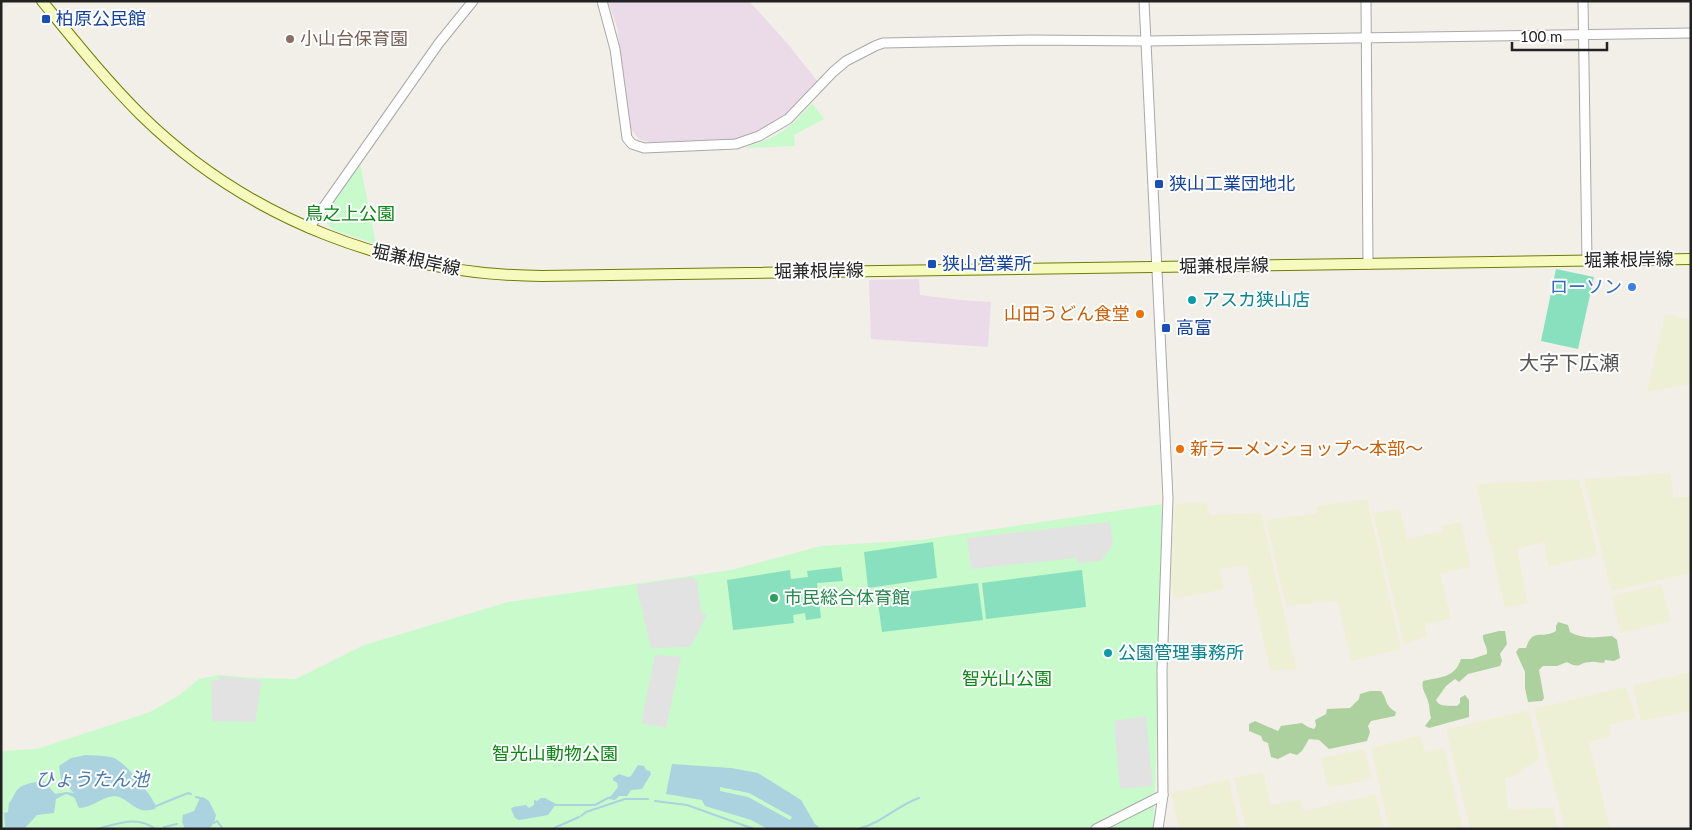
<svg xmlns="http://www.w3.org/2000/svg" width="1692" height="830" viewBox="0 0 1692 830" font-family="Lato,'Noto Sans JP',sans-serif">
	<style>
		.industrial { fill: #ebdbe8 }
		.farmland { fill: #eef0d5 }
		.forest { fill: #add19e }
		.park { fill: #c8facc }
		.pitch { fill: #88e0be }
		.parking { fill: #e2e2e2 }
		.water { fill: #aad3df; fill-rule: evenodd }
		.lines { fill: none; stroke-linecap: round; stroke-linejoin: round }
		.stream { stroke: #aad3df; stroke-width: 2 }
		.tertiary-casing { stroke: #a9a9a9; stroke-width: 11 }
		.secondary-casing { stroke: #707d05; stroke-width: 12 }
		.tertiary { stroke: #fff; stroke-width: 9 }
		.secondary { stroke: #f7fabf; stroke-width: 10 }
		.transit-dot { fill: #1a4fb4; stroke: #fff; stroke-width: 2 }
		.education-dot { fill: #8d6e63; stroke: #fff; stroke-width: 2 }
		.shop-dot { fill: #3f7fe0; stroke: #fff; stroke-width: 2 }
		.culture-dot { fill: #0f9aa8; stroke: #fff; stroke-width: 2 }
		.food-dot { fill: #e8710a; stroke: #fff; stroke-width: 2 }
		.leisure-dot { fill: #2e9e5b; stroke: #fff; stroke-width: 2 }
		.labels { text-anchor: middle; stroke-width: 4; stroke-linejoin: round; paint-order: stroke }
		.transit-label { font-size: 18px; fill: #164399; stroke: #fff; text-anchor: start }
		.education-label { font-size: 18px; fill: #785e54; stroke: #fff; text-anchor: start }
		.park-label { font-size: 18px; fill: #0c8416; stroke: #fff }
		.street-label { font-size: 18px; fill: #222; stroke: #fff }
		.shop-label { font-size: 18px; fill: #366cbe; stroke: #fff; text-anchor: end }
		.culture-label { font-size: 18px; fill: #0d838f; stroke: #fff; text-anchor: start }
		.food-label { font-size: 18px; fill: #c56008; stroke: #fff; text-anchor: end }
		.leisure-label { font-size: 18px; fill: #27864d; stroke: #fff; text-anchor: start }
		.water-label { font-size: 19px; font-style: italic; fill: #4a7aab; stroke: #fff }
		.quarter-label { font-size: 20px; fill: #555; stroke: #fff }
	</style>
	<rect width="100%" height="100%" fill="#f2efe9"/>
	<g class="industrial">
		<path d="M608,1H749L787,43L818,82L785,118L759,133L736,141L655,144L639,139L631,129L617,27Z"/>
		<path d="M919,279L920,295L960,300L991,302L988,347L871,339L869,280Z"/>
	</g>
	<g class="farmland">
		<path d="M1665,314L1691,320V384L1647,392Z"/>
		<path d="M1670,473L1674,497H1691V573L1611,591L1584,479Z"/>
		<path d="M1579,479L1598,555L1549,567L1544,542L1517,549L1528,603L1505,608L1476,484Z"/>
		<path d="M1367,499L1401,649L1351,661L1337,601L1286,606L1266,520L1317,513L1316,506Z"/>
		<path d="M1206,502L1210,515L1261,513L1297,669L1270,671L1247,565L1220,569L1224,589L1175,599L1170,583L1175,504Z"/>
		<path d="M1400,509L1407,539L1443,531L1442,526L1461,522L1471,567L1440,574L1451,618L1425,624L1428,636L1404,644L1373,513Z"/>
		<path d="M1661,584L1671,621L1620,633L1612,596Z"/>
		<path d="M1691,672V711L1641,721L1633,688L1635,685Z"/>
		<path d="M1626,687L1636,718L1609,725L1611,736L1589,742L1610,829H1565L1535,712L1536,708Z"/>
		<path d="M1529,710L1540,759L1526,767L1517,775L1505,778L1508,809L1553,808L1558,829H1470L1446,729Z"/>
		<path d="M1420,735L1425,752L1444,748L1463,829H1389L1371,748Z"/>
		<path d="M1364,749L1372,779L1328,788L1321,758Z"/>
		<path d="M1263,772L1271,805L1300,799L1304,811L1376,794L1384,829H1246L1234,778Z"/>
		<path d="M1229,779L1240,829H1179L1171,793Z"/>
	</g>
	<g class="forest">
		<path d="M1558,622L1568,625L1570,632C1585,640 1597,637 1612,636L1617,640L1620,658L1614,661L1605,660L1604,663C1600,663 1595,661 1591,662C1579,662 1580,670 1567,662L1557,666H1543L1539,670L1544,698L1542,701L1528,702L1525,688V672L1516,652L1519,648H1526C1533,627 1540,640 1556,631V626Z"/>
		<path d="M1499,631H1505L1507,644L1500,654L1502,661L1500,666L1468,674L1459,682L1455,679L1446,686L1436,700C1440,708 1449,705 1457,706L1460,703V698L1465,695L1469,700V717L1429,728L1425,726L1431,718C1429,712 1430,707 1428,701C1426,694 1421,689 1423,681C1440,677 1455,678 1461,659H1472L1487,654C1488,646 1482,642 1483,635Z"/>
		<path d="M1370,691H1381C1388,700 1384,705 1396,712L1395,716L1371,721L1368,726L1370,732L1367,741L1329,749L1319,740L1309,739L1302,751L1297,755L1290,753L1278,759L1271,757L1268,743L1263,741L1261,736L1249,731V724L1255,721L1278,731L1281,726L1302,723L1308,727L1314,729L1316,726L1315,720L1326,714L1327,709L1350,708L1359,699L1360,694Z"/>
	</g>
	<g class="park">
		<path d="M812,103L824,119L794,135L795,146L744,148C778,137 789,130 812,103Z"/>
		<path d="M360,163L376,244L331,229L324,216Z"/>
		<path d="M1162,504L1155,794L1153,829H1V751L37,749L150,712L178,696L199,679L219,675L253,678L296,679L364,645L508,602L731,570L821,546L920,540Z"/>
	</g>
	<g class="pitch">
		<path d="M1556,269L1594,277L1578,349L1541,341Z"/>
		<path d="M933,542L937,578L868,588L864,552Z"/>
		<path d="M841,567L843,581L817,583L821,618L806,620L805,613L793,615L794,623L733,630L727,580L790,570L791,579L808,577L807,571Z"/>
		<path d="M1082,570L1086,607L986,619L982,583Z"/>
		<path d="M978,583L983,620L882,632L877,596Z"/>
	</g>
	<g class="parking">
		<path d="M1110,522L1113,545L1101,561L1077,563V558L971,569L967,538Z"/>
		<path d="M691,577L697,580L701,612L707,615L690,647L651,648L636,585Z"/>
		<path d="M655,655L681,657L666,728L641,723Z"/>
		<path d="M220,676L262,680L255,722L212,721L211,680H219Z"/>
		<path d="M1146,716L1153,786L1120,789L1114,721Z"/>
	</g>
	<g class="water">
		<path d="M86,755C95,756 105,755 114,758C127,764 150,793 156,806L155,809C151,810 146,811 142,810C132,808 125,796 114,796C102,797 91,808 79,808C74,798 78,798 66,794L56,799L54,813L37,815L25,828L2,829L5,826L4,813L8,812L9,803C13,799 14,793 18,789C23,784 35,782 42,781L46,783L55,794L66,792L74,793L61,780L59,766L71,758Z"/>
		<path d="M672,764L731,768L758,773L801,800L815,824L821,829H768L751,820L705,806L702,800L666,794ZM720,787L749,793L792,817L790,820L748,797L720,791Z"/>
		<path d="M638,765L644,766L646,770L650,771L651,774L642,789L631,790L627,796H619L615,800L609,799L608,797L611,796L618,787L617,783L613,780V778L619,774L628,777L631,776Z"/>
		<path d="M203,797L209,801L216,815L214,823L209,829H185L182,822L183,815L194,811L200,798Z"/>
		<path d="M541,798H545L556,804L548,815L519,820L515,818L511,809L513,807L526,805L529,808L534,805V800L537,801Z"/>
	</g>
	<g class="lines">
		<g class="stream">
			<path d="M196,797L200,798"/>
			<path d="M655,801L687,805L754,829"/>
			<path d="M555,805H559"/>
			<path d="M560,805H595L608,798"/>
			<path d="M156,806L188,793L191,794"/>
			<path d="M581,816L586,812L625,799H648"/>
			<path d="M214,823L217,821L223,829"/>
			<path d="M164,827L177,824"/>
			<path d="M860,828C882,823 898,805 919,798"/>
			<path d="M97,829C117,824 137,815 155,829"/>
			<path d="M552,829L579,817"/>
		</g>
		<g class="tertiary-casing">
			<g id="tertiary">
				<path d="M602,1L615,49L627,138L632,144L644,148L736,144L759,136L788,119L833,72L846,61L875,46L883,43L1030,40L1146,41L1691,33"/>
				<path d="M1144,1L1168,498L1162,671L1163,795L1158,829"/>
				<path d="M1366,1L1368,264"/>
				<path d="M1583,1L1587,260"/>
				<path d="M309,228L439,43L473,1"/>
				<path d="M1096,829L1163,795"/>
			</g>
		</g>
		<g class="secondary-casing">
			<path id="secondary" d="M42,1C74,40 105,79 141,115C248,220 393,275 542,276L1691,259"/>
		</g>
		<use href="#tertiary" class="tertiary"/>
		<use href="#secondary" class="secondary"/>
	</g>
	<g class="transit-dot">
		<rect x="41" y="14" width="10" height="10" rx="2.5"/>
		<rect x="1154" y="179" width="10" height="10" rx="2.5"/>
		<rect x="927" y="259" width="10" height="10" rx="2.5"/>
		<rect x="1161" y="323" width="10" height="10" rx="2.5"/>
	</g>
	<circle class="education-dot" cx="290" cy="39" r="5"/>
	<circle class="shop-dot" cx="1632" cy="287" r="5"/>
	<g class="culture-dot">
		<circle cx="1192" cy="300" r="5"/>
		<circle cx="1108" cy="653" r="5"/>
	</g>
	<g class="food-dot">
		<circle cx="1140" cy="314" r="5"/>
		<circle cx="1180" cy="449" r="5"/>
	</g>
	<circle class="leisure-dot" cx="774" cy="598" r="5"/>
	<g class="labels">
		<g class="transit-label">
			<text x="56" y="25">柏原公民館</text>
			<text x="1169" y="190">狭山工業団地北</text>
			<text x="942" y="270">狭山営業所</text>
			<text x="1176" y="334">高富</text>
		</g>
		<g class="education-label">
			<text x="300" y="45">小山台保育園</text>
		</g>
		<g class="park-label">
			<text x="350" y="220">鳥之上公園</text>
			<text x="1007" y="685">智光山公園</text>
			<text x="555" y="760">智光山動物公園</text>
		</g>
		<g class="street-label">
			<text transform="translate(416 260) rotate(12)" y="6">堀兼根岸線</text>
			<text transform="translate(1629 260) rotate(-1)" y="6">堀兼根岸線</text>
			<text transform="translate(1224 266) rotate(-1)" y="6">堀兼根岸線</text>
			<text transform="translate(819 271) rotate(-1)" y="6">堀兼根岸線</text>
		</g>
		<g class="shop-label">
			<text x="1622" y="293">ローソン</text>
		</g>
		<g class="culture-label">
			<text x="1202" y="306">アスカ狭山店</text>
			<text x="1118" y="659">公園管理事務所</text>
		</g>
		<g class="food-label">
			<text x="1130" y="320">山田うどん食堂</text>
			<text x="1190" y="455" text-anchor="start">新ラーメンショップ～本部～</text>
		</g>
		<g class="leisure-label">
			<text x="784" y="604">市民総合体育館</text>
		</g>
		<g class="water-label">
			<text x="92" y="786">ひょうたん池</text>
		</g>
		<g class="quarter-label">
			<text x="1569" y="370">大字下広瀬</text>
		</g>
	</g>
	<rect width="1692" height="830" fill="none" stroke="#222222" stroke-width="5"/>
	<path d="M1512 42v8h95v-8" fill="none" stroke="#222222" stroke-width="2.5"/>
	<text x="1520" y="42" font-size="15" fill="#222222" stroke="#ffffff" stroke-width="4" paint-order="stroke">100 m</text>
</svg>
